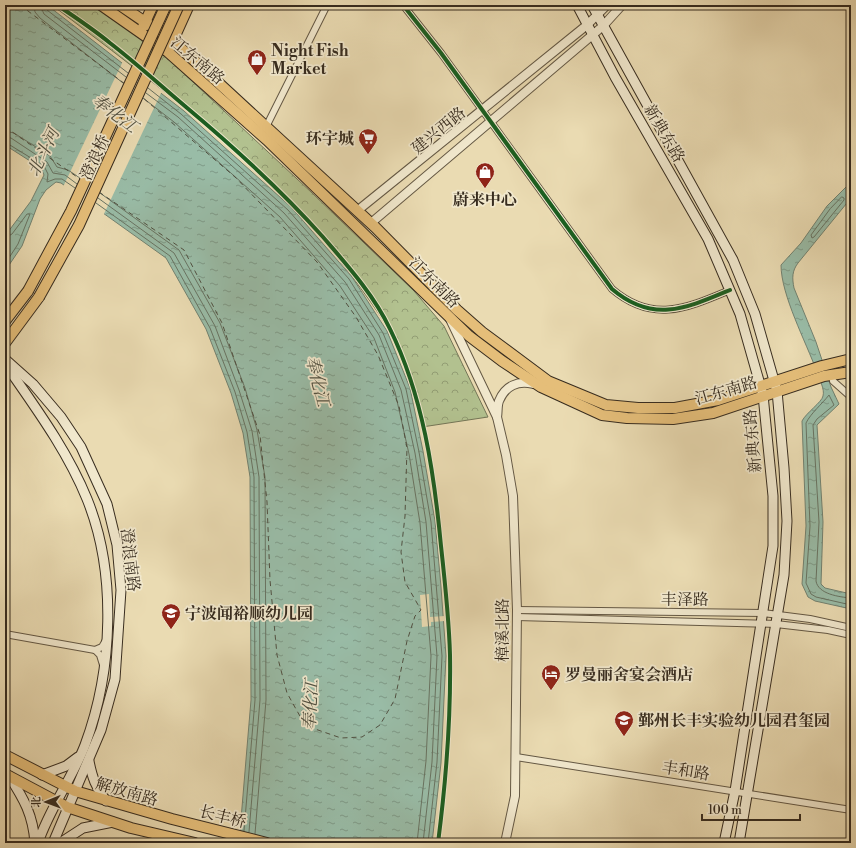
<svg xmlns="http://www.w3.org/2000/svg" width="856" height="848" viewBox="0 0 856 848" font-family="'Libre Bodoni','Noto Serif SC',serif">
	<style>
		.park { fill: url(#park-crowns); stroke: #747657 }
		.water { fill: url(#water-ripples); stroke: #728271 }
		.pier { fill: #eadbb2 }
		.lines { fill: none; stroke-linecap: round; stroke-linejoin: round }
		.shore { stroke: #687463; stroke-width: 1 }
		.ferry { stroke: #505041; stroke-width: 1; stroke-dasharray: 5 4; stroke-linecap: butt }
		.minor-casing { stroke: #645844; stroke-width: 8 }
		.tertiary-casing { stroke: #645844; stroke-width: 10 }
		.secondary-casing { stroke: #372c1f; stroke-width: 11 }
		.primary-casing { stroke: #372c1f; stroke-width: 12 }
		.minor { stroke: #f1e8cd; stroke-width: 6 }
		.tertiary { stroke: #f1e8cd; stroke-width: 8 }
		.secondary { stroke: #f1e8cd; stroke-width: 9 }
		.primary { stroke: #e5be79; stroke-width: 10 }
		.primary-bridge-casing { stroke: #372c1f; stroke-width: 12; stroke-linecap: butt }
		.primary-bridge { stroke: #e5be79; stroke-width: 10 }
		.cycleway-casing { stroke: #f1e8cd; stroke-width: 6 }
		.cycleway { stroke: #1b5e20; stroke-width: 4 }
		.labels { text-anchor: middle; stroke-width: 3.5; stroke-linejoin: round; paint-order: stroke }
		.poi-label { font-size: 16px; font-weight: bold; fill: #372c1f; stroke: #f1e8cd; text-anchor: start }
		.street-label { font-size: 16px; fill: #372c1f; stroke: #f1e8cd }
		.water-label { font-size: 17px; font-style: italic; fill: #505041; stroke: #f1e8cd }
	</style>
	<defs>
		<pattern id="park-crowns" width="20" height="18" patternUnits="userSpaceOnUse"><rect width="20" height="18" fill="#b2c18f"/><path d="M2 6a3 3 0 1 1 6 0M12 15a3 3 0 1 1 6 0" fill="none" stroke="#929d74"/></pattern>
		<pattern id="water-ripples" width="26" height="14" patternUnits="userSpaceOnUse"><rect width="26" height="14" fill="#99bca7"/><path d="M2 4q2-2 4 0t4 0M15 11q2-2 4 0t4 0" fill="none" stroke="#7e9987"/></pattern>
	</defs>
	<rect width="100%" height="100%" fill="#eadbb2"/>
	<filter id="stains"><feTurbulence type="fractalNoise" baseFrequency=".005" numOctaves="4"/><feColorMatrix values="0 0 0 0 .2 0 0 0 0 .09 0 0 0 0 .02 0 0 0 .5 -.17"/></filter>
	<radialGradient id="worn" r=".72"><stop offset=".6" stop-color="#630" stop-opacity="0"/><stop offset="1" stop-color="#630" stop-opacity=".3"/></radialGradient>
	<path class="park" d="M52,5H94L165,56L311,192L414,291L444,326L488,417L422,427C414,396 404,359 389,330C378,311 364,293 351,275C272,169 157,85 52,5Z"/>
	<g class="water">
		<path d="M5,5H47L184,111L291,207L352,277L387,331L410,388L423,451L435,521L441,587L446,656L441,763L432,843H239L251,700L250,477L243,433L231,393L206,329L166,258L61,183L56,182L46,190L40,199L22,246L5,271V236L31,201L44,175L41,168L5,145Z"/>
		<path d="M851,182V198L798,263C792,271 792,278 794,288L816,342L831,387L839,404L817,425L823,522L821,584L825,588L851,594V609L815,601L808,597L802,584L806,526L802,421C806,413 822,402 823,396C825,389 819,379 817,372C806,342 781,295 781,265L801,243L827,206Z"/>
	</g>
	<g class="pier">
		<path d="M123,61L162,91L103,216L63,187Z"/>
		<path d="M429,594L430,617L445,616V621L431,622V626L422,627L420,595Z"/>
	</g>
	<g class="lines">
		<g class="shore">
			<path d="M34,5L35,12L40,18L123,83"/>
			<path d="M40,5L44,14L126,77"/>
			<path d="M45,5L47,10L128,73"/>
			<path d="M148,88L181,114L288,210L349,279L383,333L406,389L419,452L431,522L442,656L437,762L428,843"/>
			<path d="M146,93L178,117L284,213L345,282L379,335L401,390L415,453L426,522L437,656L432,762L423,843"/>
			<path d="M143,98L174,122L280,217L340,286L374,338L395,392L409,454L420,523L431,656L426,761L417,843"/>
			<path d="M5,131L14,133L50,156L57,167L68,170L80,178"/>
			<path d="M5,137L11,138L47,162L53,173L65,175L77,184"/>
			<path d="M5,142L44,166L48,174L47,182L55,179H62L75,188"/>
			<path d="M100,193L179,250L220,323L245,388L257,430L265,477L266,700L255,834"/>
			<path d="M842,197L844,198V200L814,237L812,238L811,235L830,209Z"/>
			<path d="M98,198L174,253L215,326L239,390L252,431L259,477L260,700L249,832"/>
			<path d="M96,203L170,256L210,328L235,392L247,432L254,477L255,700L244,831"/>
			<path d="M5,238L12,234L27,214H30L18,244L5,264"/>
			<path d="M851,598C839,597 818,594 816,581L819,522L813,425L817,419L834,405L829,395C822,404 811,413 806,423L810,526L806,583L811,594L816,597L851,605"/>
		</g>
		<g class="ferry">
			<path d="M20,5L125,84"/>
			<path d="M5,127L80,179"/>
			<path d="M99,192L184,250L222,323L260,435L267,502L270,580L277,655L287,693L301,718L315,729L341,738L362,737L380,725L395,699L407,641L415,616L421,610L405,582L401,552L405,516L407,448L399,406L378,355L356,317L317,262L235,177L142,97"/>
		</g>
		<g class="minor-casing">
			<g id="minor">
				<path d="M403,5L441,53L612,289C653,324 687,308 730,290"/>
				<path d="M266,127L327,5"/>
				<path d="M832,375L833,381L851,397"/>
				<path d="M517,610L763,613L810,619L851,628"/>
				<path d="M517,617L776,624L828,630L851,635"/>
				<path d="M5,634L95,650"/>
				<path d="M103,665L100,655L95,650L102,647L106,640"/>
				<path d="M516,757L851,810"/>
			</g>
		</g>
		<g class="tertiary-casing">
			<g id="tertiary">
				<path d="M357,211L587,25L607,5"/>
				<path d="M371,223L603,26L622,5"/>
				<path d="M450,319L497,417C498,413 497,406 499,401C505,386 518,380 533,384"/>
				<path d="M497,417L506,455L513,496L517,610L515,796L505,843"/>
			</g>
		</g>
		<g class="secondary-casing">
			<g id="secondary">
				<path d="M577,5L615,77L708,239L740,314L763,395L773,496V546L735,791L724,843"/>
				<path d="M592,5L733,260L755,314L777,391L784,468L787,521L784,575L739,843"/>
				<path d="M5,359L33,384L61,417L81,447L107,504L117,545L121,590L115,679L101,730L53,843"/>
				<path d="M6,365C35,407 67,450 87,499C117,573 113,670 85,745C72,779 49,809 38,843"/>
				<path d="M89,761C92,777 96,788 106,801"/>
				<path d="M42,775L66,766L78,757"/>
				<path d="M9,776C24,799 33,815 35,843"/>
				<path d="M60,843L83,828L113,822"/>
			</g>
		</g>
		<g class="primary-casing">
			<g id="primary">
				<path d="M101,5L168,52L267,140L469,336L502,361L541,387L602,415L627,418L673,419L713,413L824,376L851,372"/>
				<path d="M120,5L173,41L375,227L457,310L482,332L548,381L606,405L638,408H675L718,400L822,366L851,359"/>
				<path d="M143,27L153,5"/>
				<path d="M170,47L189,5"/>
				<path d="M5,321L28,291"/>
				<path d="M5,343L39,297"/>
				<path d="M5,755L75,791L172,819L267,843"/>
				<path d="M5,774L67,807L131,828L195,843"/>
			</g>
		</g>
		<use href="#minor" class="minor"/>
		<use href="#tertiary" class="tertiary"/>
		<use href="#secondary" class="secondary"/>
		<use href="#primary" class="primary"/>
		<g class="primary-bridge-casing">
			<g id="primary-bridge">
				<path d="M28,291L71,211L166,5"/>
				<path d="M39,297L79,225L179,5"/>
			</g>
		</g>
		<use href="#primary-bridge" class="primary-bridge"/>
		<g class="cycleway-casing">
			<g id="cycleway">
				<path d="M57,5C75,17 93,29 110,43C136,63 161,86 186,107C235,148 280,189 323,237C347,265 374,295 390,329C423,396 434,472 441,546C445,582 449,618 450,655C451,717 446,781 438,843"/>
				<path d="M403,5L441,53L612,289C653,324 687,308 730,290"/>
			</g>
		</g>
		<use href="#cycleway" class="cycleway"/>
	</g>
	<defs>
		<g id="shop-pin" transform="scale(1)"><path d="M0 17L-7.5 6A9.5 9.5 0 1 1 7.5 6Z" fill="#8f2418" stroke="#f1e8cd"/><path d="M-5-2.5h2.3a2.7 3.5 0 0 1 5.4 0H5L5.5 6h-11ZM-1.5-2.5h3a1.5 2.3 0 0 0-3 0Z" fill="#fff"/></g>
		<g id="supermarket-pin" transform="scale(1)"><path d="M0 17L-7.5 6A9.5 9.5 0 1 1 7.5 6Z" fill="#8f2418" stroke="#f1e8cd"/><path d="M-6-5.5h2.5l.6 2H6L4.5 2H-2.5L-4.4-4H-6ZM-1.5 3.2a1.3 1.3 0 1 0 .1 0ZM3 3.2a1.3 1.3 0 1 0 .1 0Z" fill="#fff"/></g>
		<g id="school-pin" transform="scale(1)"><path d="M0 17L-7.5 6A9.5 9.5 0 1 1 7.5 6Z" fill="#8f2418" stroke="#f1e8cd"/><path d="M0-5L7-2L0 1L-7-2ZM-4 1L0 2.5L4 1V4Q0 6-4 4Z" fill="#fff"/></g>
		<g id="hotel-pin" transform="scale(1)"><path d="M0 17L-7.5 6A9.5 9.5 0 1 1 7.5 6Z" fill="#8f2418" stroke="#f1e8cd"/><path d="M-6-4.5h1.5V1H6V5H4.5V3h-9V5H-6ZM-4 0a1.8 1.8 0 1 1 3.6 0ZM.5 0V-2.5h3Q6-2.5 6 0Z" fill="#fff"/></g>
	</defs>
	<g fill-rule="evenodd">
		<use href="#shop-pin" x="257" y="59"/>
		<use href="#supermarket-pin" x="368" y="138"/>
		<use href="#shop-pin" x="485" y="172"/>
		<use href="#school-pin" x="171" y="613"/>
		<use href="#hotel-pin" x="551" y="674"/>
		<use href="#school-pin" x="624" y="720"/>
	</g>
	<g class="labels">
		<g class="poi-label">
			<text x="271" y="56">Night Fish<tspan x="271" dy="18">Market</tspan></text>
			<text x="354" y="144" text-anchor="end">环宇城</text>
			<text x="485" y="205" text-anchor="middle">蔚来中心</text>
			<text x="185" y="619">宁波闻裕顺幼儿园</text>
			<text x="565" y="680">罗曼丽舍宴会酒店</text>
			<text x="638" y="726">鄞州长丰实验幼儿园君玺园</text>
		</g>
		<g class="street-label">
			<text transform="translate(198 60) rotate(40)" y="6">江东南路</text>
			<text transform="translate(438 130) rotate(-39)" y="6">建兴西路</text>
			<text transform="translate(665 133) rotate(60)" y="6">新典东路</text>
			<text transform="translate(94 157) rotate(-66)" y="6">澄浪桥</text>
			<text transform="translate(435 282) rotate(45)" y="6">江东南路</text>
			<text transform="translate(726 390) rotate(-16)" y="6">江东南路</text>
			<text transform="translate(752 441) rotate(-95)" y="6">新典东路</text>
			<text transform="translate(131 560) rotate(83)" y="6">澄浪南路</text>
			<text x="685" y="605">丰泽路</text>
			<text transform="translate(502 630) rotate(-90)" y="6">樟溪北路</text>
			<text transform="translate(686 770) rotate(9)" y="6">丰和路</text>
			<text transform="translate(127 791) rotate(16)" y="6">解放南路</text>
			<text transform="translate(223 816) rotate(14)" y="6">长丰桥</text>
		</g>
		<g class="water-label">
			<text transform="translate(115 113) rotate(37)" y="6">奉化江</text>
			<text transform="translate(43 152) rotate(-64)" y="6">北斗河</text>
			<text transform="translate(318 381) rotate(76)" y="6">奉化江</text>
			<text transform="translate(310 705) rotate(-87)" y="6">奉化江</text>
		</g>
	</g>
	<rect width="856" height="848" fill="none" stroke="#eadbb2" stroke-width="20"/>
	<rect x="6" y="6" width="844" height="836" fill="none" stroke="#372c1f" stroke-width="2"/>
	<rect x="10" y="10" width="836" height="828" fill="none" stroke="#372c1f"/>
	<g transform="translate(46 802) rotate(269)" stroke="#f1e8cd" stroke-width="3" paint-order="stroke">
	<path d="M0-3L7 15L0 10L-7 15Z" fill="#372c1f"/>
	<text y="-6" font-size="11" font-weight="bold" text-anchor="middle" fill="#372c1f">北</text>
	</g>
	<path d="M702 814v6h98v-6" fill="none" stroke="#372c1f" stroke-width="2"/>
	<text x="708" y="814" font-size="12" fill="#372c1f" stroke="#f1e8cd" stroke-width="3" paint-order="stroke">100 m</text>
	<rect width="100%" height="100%" filter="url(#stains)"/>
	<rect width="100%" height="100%" fill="url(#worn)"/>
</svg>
